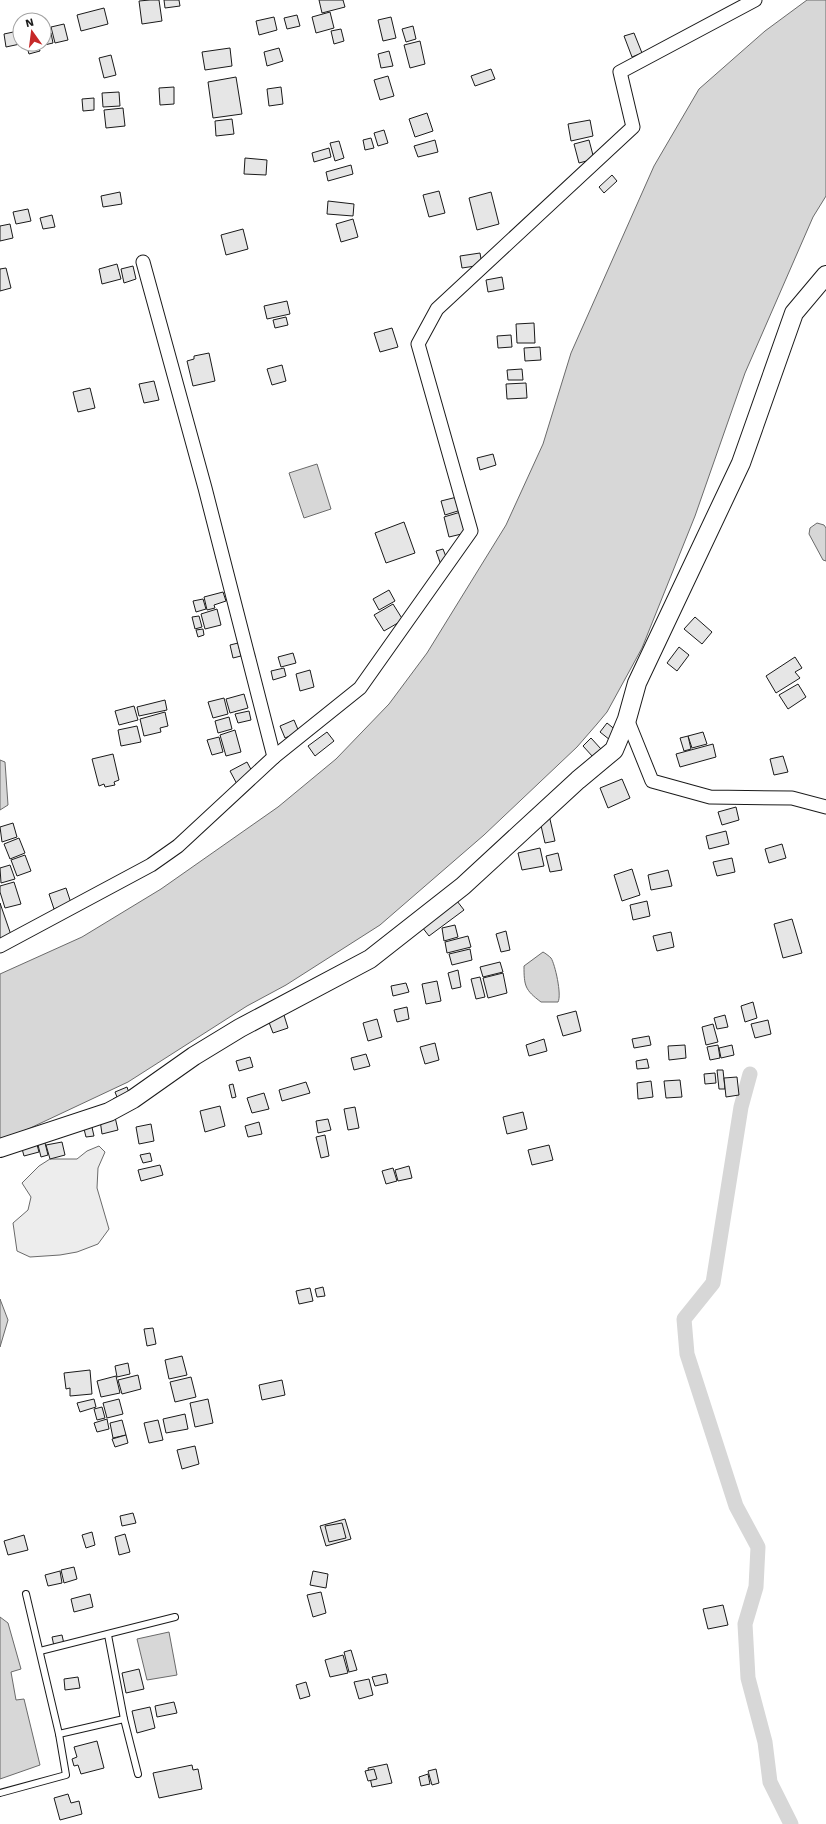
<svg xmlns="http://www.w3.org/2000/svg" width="826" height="1824" viewBox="0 0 826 1824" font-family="'Work Sans',sans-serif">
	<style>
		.built { fill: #ededed; stroke: #6a6a6a }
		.water { fill: #d7d7d7; stroke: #6a6a6a }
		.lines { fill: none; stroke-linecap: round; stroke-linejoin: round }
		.canal { stroke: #d7d7d7; stroke-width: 15 }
		.building { fill: #e6e6e6; stroke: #1a1a1a }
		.lane-casing { stroke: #1a1a1a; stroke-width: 8 }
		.street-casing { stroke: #1a1a1a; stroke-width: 15 }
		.secondary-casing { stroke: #1a1a1a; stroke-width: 20 }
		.lane { stroke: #fff; stroke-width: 6 }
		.street { stroke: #fff; stroke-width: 13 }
		.secondary { stroke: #fff; stroke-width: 18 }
	</style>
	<rect width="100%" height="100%" fill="#fff"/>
	<path class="built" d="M99,1146L105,1152L98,1168L97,1188L109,1229L98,1244L77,1252L60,1255L30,1257L17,1251L13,1223L28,1210L31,1197L22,1183L39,1166L50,1159H77L87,1151Z"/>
	<g class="water">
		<path d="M807,0H826V196L813,217L745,373L695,516L642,648L607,712L597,724L577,747L484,835L380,925L286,985L247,1006L128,1082L26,1130L0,1139V974L82,937L161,889L278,807L336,759L389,704L427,653L506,525L543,444L571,353L654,166L699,89L765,31Z"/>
		<path d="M317,464L331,509L304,518L289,473Z"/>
		<path d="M817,523L824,525L826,528V561L823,560L809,534L810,528Z"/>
		<path d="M0,760L5,762L8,805L0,810Z"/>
		<path d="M543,952C545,953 549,956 551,958C555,964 562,995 558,1002H541C525,990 524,986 524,966Z"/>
		<path d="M0,1299L8,1320L0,1347Z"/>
		<path d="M0,1617L8,1623L21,1669L11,1672L16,1700L24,1699L40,1765L0,1779Z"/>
		<path d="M169,1632L177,1675L147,1680L137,1639Z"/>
	</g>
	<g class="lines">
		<path class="canal" d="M750,1074L741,1107L713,1283L684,1319L687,1354L736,1506L758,1547L756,1587L745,1624L748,1678L765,1742L770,1782L791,1824"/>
	</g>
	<g class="building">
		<path d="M150,0H159L162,21L142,24L139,1Z"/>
		<path d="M164,0H179L180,6L165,8Z"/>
		<path d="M319,0H343L345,7L322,13Z"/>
		<path d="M104,8L108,24L81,31L77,15Z"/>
		<path d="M330,12L334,28L316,33L312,17Z"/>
		<path d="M297,15L300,26L287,29L284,18Z"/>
		<path d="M274,17L277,30L259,35L256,21Z"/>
		<path d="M391,17L396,38L383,41L378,20Z"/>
		<path d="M64,24L68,40L55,43L51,27Z"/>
		<path d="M413,26L416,39L406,42L402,29Z"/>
		<path d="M341,29L344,41L334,44L331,31Z"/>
		<path d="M18,31L20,44L6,47L4,34Z"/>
		<path d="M51,33L53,43L40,46V44H44V35Z"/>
		<path d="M634,33L642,53L632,57L624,36Z"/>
		<path d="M420,41L425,64L410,68L404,45Z"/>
		<path d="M26,44H38L40,51L29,54Z"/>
		<path d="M230,48L232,66L205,70L202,52Z"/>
		<path d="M279,48L283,61L267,66L264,52Z"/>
		<path d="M389,51L393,66L381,68L378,54Z"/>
		<path d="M111,55L116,75L104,78L99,58Z"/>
		<path d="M491,69L495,79L475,86L471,76Z"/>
		<path d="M388,76L394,96L380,100L374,80Z"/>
		<path d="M236,77L242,114L213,118L208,82Z"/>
		<path d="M174,87V104L160,105L159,88Z"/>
		<path d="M281,87L283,104L269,106L267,89Z"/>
		<path d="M119,92L120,106L103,107L102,93Z"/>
		<path d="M94,98V110L83,111L82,99Z"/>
		<path d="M123,108L125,126L106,128L104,110Z"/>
		<path d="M427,113L433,131L415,137L409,119Z"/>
		<path d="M232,119L234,134L216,136L215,121Z"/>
		<path d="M590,120L593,136L571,141L568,124Z"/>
		<path d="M384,130L388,143L378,146L374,133Z"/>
		<path d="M371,138L374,148L365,150L363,140Z"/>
		<path d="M435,140L438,152L418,157L414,146Z"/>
		<path d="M589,140L594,159L579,163L574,144Z"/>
		<path d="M339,141L344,158L335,161L330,143Z"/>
		<path d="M329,148L331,157L314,162L312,153Z"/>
		<path d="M245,158L267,160L266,175L244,174Z"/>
		<path d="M351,165L353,174L328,181L326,172Z"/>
		<path d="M612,175L617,181L604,193L599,187Z"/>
		<path d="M439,191L445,213L429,217L423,195Z"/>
		<path d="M120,192L122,204L103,207L101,196Z"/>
		<path d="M491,192L499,224L477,230L469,198Z"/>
		<path d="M328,201L354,204L353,216L327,214Z"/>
		<path d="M28,209L31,221L16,224L13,212Z"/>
		<path d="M52,215L55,227L43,229L40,218Z"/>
		<path d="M353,219L358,237L341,242L336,224Z"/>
		<path d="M10,224L13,238L0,241V226Z"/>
		<path d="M243,229L248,249L226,255L221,235Z"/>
		<path d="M480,253L482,265L462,268L460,256Z"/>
		<path d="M117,264L121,279L102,284L99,269Z"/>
		<path d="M133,266L136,279L124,283L121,269Z"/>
		<path d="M6,268L11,288L0,291V269Z"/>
		<path d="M502,277L504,289L488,292L486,280Z"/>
		<path d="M287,301L290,314L267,319L264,306Z"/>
		<path d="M286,317L288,325L275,328L273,320Z"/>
		<path d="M534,323L535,343H517L516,324Z"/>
		<path d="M392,328L398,347L380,352L374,333Z"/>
		<path d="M511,335L512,347L498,348L497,336Z"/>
		<path d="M540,347L541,360L525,361L524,348Z"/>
		<path d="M209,353L215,381L193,386L187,361L194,359V356Z"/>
		<path d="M282,365L286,381L272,385L267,369Z"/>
		<path d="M522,369L523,380H508L507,370Z"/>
		<path d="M154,381L159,400L144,403L139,384Z"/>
		<path d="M526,383L527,398L507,399L506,384Z"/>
		<path d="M90,388L95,408L78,412L73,392Z"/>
		<path d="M493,454L496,465L480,470L477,458Z"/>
		<path d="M457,497L461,510L445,515L441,501Z"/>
		<path d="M464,511L470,532L449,537L444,517Z"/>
		<path d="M404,522L415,553L386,563L375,533Z"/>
		<path d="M443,549L448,562L441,565L436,551Z"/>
		<path d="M389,590L395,601L379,610L373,599Z"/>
		<path d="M223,592L226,601L214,605L215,608L207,610L204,597Z"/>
		<path d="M203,599L206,609L196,612L193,601Z"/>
		<path d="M393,604L403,620L384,631L374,615Z"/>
		<path d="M217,609L221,625L205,629L201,614Z"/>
		<path d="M199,616L202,627L195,629L192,617Z"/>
		<path d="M695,617L712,632L702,644L684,629Z"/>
		<path d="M203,629L204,635L198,637L196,630Z"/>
		<path d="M238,643L241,656L233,658L230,645Z"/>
		<path d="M679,647L689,655L677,671L667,663Z"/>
		<path d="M293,653L296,663L281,667L278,657Z"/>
		<path d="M795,657L802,668L795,672L800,678L776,693L766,676Z"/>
		<path d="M284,668L286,676L273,680L271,671Z"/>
		<path d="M310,670L314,687L300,691L296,674Z"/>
		<path d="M798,684L806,697L788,709L779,695Z"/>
		<path d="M244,694L248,708L230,713L226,699Z"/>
		<path d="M224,698L228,714L213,718L208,702Z"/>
		<path d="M165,700L167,710L139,716L137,707Z"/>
		<path d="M134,706L138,720L119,725L115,711Z"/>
		<path d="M249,711L251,720L238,723L235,714Z"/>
		<path d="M165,712L168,726L160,728L161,732L144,736L140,719Z"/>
		<path d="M229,717L232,729L218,733L215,721Z"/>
		<path d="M294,720L299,732L285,738L280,726Z"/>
		<path d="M607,723L617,731L610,740L600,732Z"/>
		<path d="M137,726L141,742L121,746L118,730Z"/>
		<path d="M235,730L241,752L226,756L220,735Z"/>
		<path d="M327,732L334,741L315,756L308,746Z"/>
		<path d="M703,732L707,744L692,748L688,736Z"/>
		<path d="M688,736L691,749L684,751L680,738Z"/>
		<path d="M219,737L223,752L212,755L207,740Z"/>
		<path d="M591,738L601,749L593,757L583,746Z"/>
		<path d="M713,744L716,757L680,767L676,754Z"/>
		<path d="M113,754L119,780L114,782L115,785L105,787L104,784L99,786L92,759Z"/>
		<path d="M783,756L788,772L774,775L770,759Z"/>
		<path d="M247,762L255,777L238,786L230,771Z"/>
		<path d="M622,779L630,798L608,808L600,788Z"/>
		<path d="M736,807L739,820L722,825L718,812Z"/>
		<path d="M549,815L555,841L545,843L539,817Z"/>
		<path d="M13,823L17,837L2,842L0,827Z"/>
		<path d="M726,831L729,844L709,849L706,836Z"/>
		<path d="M19,838L25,853L10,859L4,844Z"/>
		<path d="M782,844L786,858L769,863L765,849Z"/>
		<path d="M540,848L544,866L522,870L518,853Z"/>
		<path d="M558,853L562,870L550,872L546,856Z"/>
		<path d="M25,855L31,871L17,876L11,860Z"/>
		<path d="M732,858L735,872L717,876L713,862Z"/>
		<path d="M10,865L15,879L1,883L0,868Z"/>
		<path d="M632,869L640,895L622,901L614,875Z"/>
		<path d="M668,870L672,886L651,890L648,875Z"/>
		<path d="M14,882L21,904L5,908L0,892V886Z"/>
		<path d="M66,888L71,903L54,909L49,894Z"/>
		<path d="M457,901L464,910L429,936L422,927Z"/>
		<path d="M647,901L650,916L633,920L630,905Z"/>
		<path d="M0,903L11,935L0,939Z"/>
		<path d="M792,919L802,953L783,958L774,924Z"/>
		<path d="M455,925L458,937L444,941L442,928Z"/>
		<path d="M506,931L510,950L501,952L496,934Z"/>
		<path d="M671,932L674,947L657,951L653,936Z"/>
		<path d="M468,936L471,947L447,953L445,942Z"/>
		<path d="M470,949L472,960L452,965L449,954Z"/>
		<path d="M500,962L503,972L483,977L480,967Z"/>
		<path d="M458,970L461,987L452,989L448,973Z"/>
		<path d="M503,973L507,993L488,998L483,978Z"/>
		<path d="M480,977L485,997L476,999L471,979Z"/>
		<path d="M437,981L441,1001L426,1004L422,984Z"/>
		<path d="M406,983L409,992L393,996L391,986Z"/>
		<path d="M753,1002L757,1018L745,1022L741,1006Z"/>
		<path d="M407,1007L409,1019L397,1022L394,1010Z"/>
		<path d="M576,1011L581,1031L563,1036L557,1016Z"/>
		<path d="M283,1012L288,1028L273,1033L267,1017Z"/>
		<path d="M725,1015L728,1027L717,1029L714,1018Z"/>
		<path d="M377,1019L382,1037L368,1041L363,1023Z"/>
		<path d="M768,1020L771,1034L755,1038L751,1024Z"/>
		<path d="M713,1024L718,1042L706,1045L702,1027Z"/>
		<path d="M649,1036L651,1045L634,1048L632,1039Z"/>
		<path d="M544,1039L547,1051L529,1056L526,1045Z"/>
		<path d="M435,1043L439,1060L425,1064L420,1047Z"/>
		<path d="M685,1045L686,1058L669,1060L668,1046Z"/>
		<path d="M718,1045L720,1058L710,1060L707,1047Z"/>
		<path d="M732,1045L734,1055L721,1058L719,1048Z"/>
		<path d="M366,1054L370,1066L354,1070L351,1058Z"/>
		<path d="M250,1057L253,1067L239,1071L236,1061Z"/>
		<path d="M647,1059L649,1068L637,1069L636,1061Z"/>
		<path d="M717,1070H723L725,1089H719Z"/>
		<path d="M715,1073L716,1083L705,1084L704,1074Z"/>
		<path d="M737,1077L739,1095L726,1097L724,1078Z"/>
		<path d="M680,1080L682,1097L666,1098L664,1081Z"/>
		<path d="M651,1081L653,1097L638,1099L637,1083Z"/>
		<path d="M306,1082L310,1093L282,1101L279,1090Z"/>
		<path d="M233,1084L236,1097L232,1098L229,1085Z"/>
		<path d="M127,1087L131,1099L115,1105L113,1099L117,1097L115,1092Z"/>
		<path d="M264,1093L269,1109L252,1113L247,1098Z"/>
		<path d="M220,1106L225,1126L205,1132L200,1111Z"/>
		<path d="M355,1107L359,1128L348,1130L344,1109Z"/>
		<path d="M523,1112L527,1129L507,1134L503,1117Z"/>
		<path d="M115,1117L118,1130L102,1134L100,1120Z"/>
		<path d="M328,1119L331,1130L318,1133L316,1121Z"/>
		<path d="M259,1122L262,1134L248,1137L245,1126Z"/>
		<path d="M91,1123L94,1136L86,1137L83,1125Z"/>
		<path d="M151,1124L154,1141L139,1144L136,1127Z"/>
		<path d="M325,1135L329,1156L321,1158L316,1137Z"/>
		<path d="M44,1139L48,1155L41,1157L37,1141Z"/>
		<path d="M36,1141L39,1152L24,1156L21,1145Z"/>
		<path d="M62,1142L65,1155L50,1159L46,1145Z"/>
		<path d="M549,1145L553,1160L532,1165L528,1150Z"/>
		<path d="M150,1153L152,1161L143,1163L140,1155Z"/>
		<path d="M160,1165L163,1175L141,1181L138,1170Z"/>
		<path d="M409,1166L412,1178L398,1181L395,1170Z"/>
		<path d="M393,1168L397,1181L386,1184L382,1171Z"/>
		<path d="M323,1287L325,1296L317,1297L315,1289Z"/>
		<path d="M310,1288L313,1301L299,1304L296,1291Z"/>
		<path d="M153,1328L156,1344L147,1346L144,1329Z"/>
		<path d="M182,1356L187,1375L169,1379L165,1360Z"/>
		<path d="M128,1363L130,1374L117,1377L115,1366Z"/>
		<path d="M90,1370L92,1394L70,1396V1388L66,1389L64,1373Z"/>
		<path d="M138,1375L141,1389L122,1394L118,1380Z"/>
		<path d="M116,1376L120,1393L101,1397L97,1381Z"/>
		<path d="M191,1377L196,1397L175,1402L170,1382Z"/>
		<path d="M282,1380L285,1395L262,1400L259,1385Z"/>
		<path d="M94,1399L96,1407L80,1412L77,1403Z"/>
		<path d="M119,1399L123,1414L107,1418L103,1403Z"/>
		<path d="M208,1399L213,1423L195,1427L190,1403Z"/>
		<path d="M102,1407L105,1418L97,1420L94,1409Z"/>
		<path d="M185,1414L188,1429L166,1433L163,1419Z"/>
		<path d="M107,1419L109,1429L97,1432L94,1423Z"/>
		<path d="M122,1420L126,1435L113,1438L110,1423Z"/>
		<path d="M158,1420L163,1440L149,1443L144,1423Z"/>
		<path d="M126,1435L128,1443L115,1447L112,1439Z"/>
		<path d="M195,1446L199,1464L182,1469L177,1450Z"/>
		<path d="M133,1513L136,1523L122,1526L120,1516Z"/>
		<path d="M345,1519L351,1539L326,1546L320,1526Z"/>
		<path d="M342,1523L346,1538L329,1542L325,1526Z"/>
		<path d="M92,1532L95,1545L86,1548L82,1535Z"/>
		<path d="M125,1534L130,1552L119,1555L115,1537Z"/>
		<path d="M24,1535L28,1550L8,1555L4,1541Z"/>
		<path d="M74,1567L77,1579L64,1583L61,1570Z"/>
		<path d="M60,1571L62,1583L48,1586L45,1575Z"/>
		<path d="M313,1571L328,1574L326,1588L310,1585Z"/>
		<path d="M321,1592L326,1613L313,1617L307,1595Z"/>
		<path d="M90,1594L93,1607L74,1612L71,1599Z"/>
		<path d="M723,1605L728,1625L708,1629L703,1609Z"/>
		<path d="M62,1635L64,1644L54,1646L52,1637Z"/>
		<path d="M351,1650L357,1670L349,1672L344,1652Z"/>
		<path d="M343,1655L348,1673L330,1677L325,1660Z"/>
		<path d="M139,1669L144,1689L126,1693L122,1673Z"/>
		<path d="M386,1674L388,1683L375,1686L372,1677Z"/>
		<path d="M78,1677L80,1688L65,1690L64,1679Z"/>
		<path d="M369,1679L373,1695L359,1699L354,1682Z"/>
		<path d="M306,1682L310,1696L300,1699L296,1685Z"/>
		<path d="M174,1702L177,1713L157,1717L155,1706Z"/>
		<path d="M150,1707L155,1728L137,1733L132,1711Z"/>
		<path d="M97,1741L104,1768L81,1774L78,1765L74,1766L72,1759L77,1757L74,1747Z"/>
		<path d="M387,1764L392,1783L372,1787L368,1768Z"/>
		<path d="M192,1765L193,1770L198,1769L202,1789L159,1798L153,1773Z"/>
		<path d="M374,1769L377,1779L368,1781L365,1771Z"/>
		<path d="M436,1769L439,1783L432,1785L428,1771Z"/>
		<path d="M428,1774L430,1784L421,1786L419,1777Z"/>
		<path d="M68,1794L71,1803L79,1801L82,1814L60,1820L54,1798Z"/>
	</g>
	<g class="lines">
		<g class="lane-casing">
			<g id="lane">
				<path d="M108,1635L124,1719L138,1774"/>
				<path d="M40,1651L175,1617"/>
				<path d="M59,1734L124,1719"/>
				<path d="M0,1793L66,1775L59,1734L26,1594"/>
			</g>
		</g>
		<g class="street-casing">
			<g id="street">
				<path d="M143,262L205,488L274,757"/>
				<path d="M627,719L652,781L710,797L792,798L826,807"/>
				<path d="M0,946L151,865L178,846L274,757L360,688L471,531L418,344L437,309L633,127L620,72L755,0"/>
			</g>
		</g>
		<g class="secondary-casing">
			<path id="secondary" d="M0,1148L109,1112L133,1099L194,1056L240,1028L370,959L463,886L578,780L614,750L627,719L637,683L741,463L794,313L826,275"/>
		</g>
		<use href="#lane" class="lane"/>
		<use href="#street" class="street"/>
		<use href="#secondary" class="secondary"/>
	</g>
	<g transform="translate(32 32) rotate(346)"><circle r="19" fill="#ffffff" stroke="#a3a3a3"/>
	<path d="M0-3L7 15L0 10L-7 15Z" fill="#c62828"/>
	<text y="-6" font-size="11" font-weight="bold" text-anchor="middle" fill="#1a1a1a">N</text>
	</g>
</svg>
